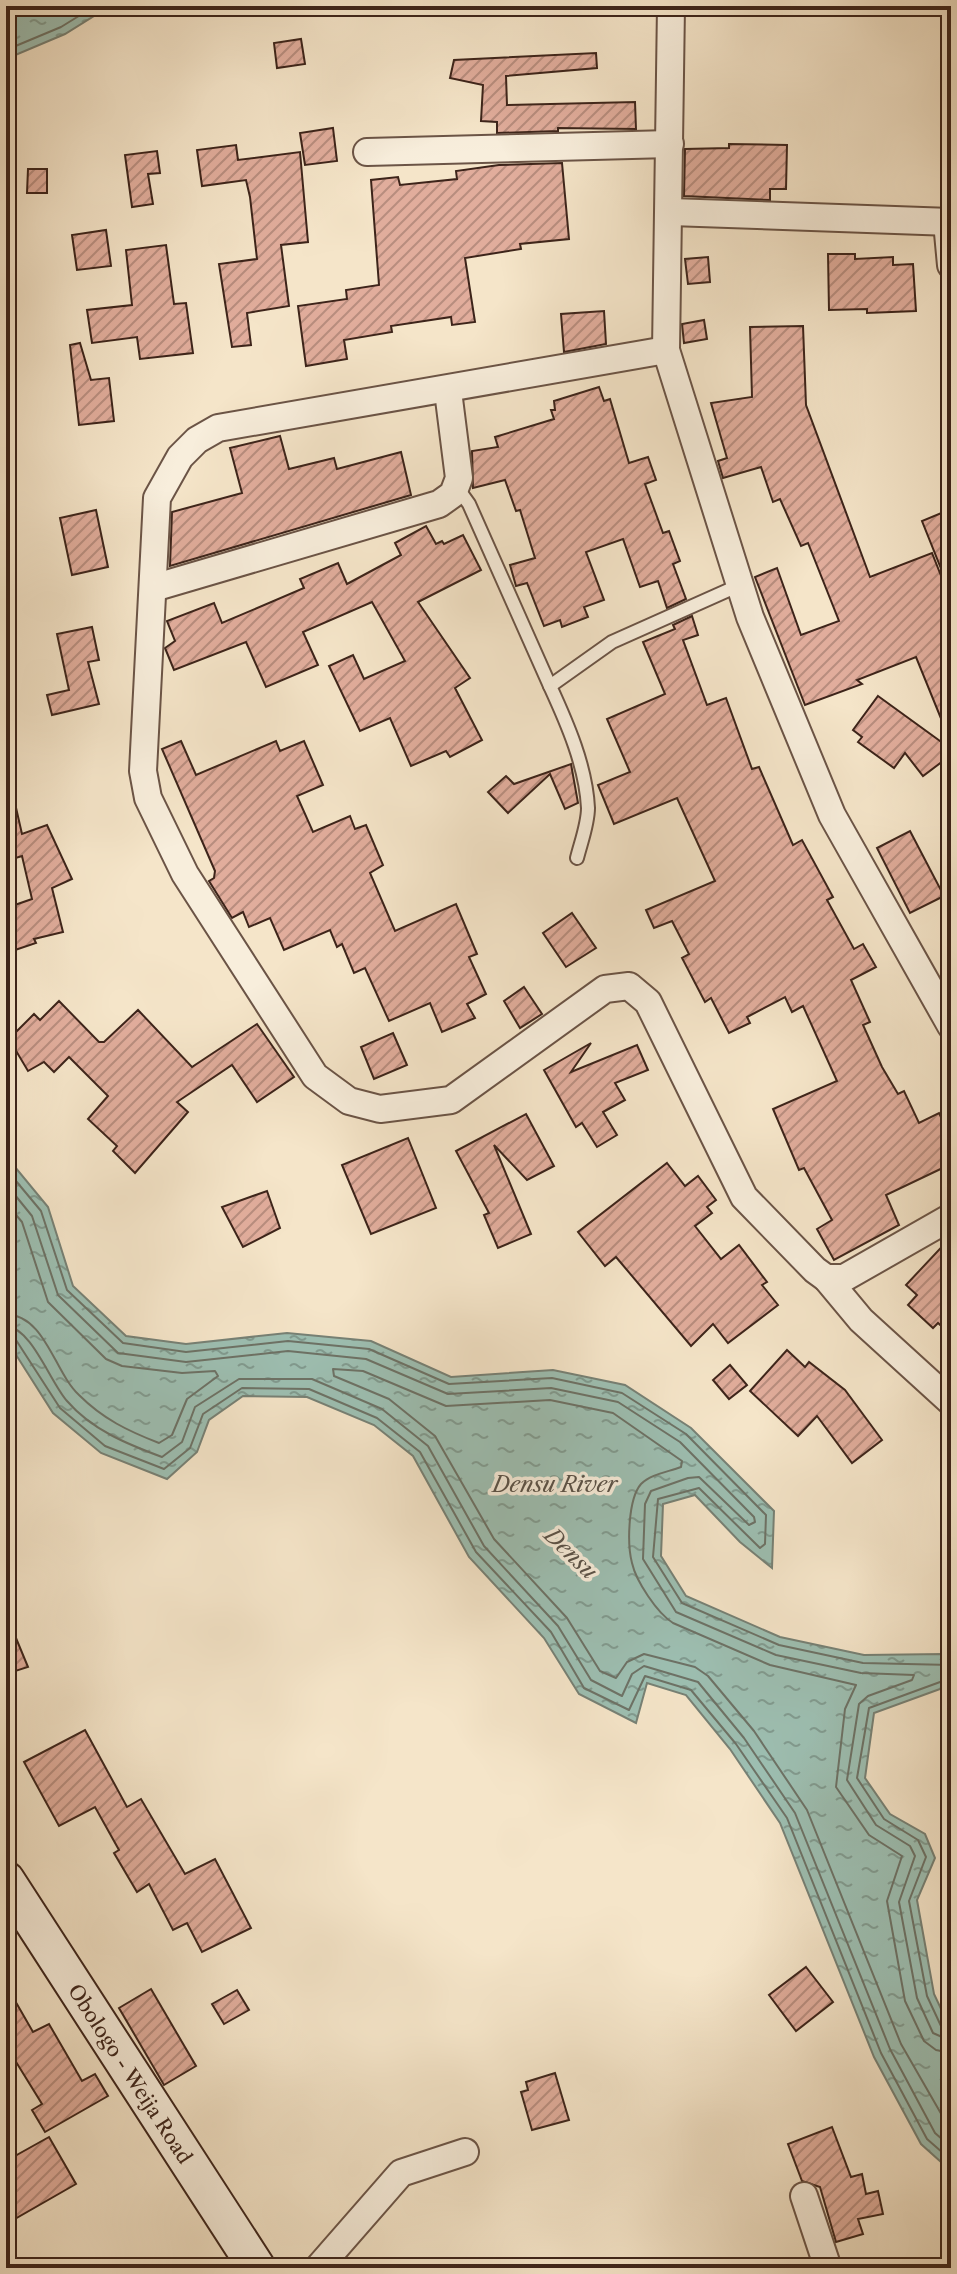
<svg xmlns="http://www.w3.org/2000/svg" width="957" height="2274" viewBox="0 0 957 2274" font-family="'Libre Caslon Text',serif">
	<style>
		.water { fill: url(#water-ripples); stroke: #778175; stroke-width: 2 }
		.lines { fill: none; stroke-linecap: round; stroke-linejoin: round }
		.shore { stroke: #6d7266; stroke-width: 2 }
		.building { fill: url(#building-hatch); stroke: #3d241a; stroke-width: 2 }
		.lane-casing { stroke: #6b5446; stroke-width: 16 }
		.street-casing { stroke: #6b5446; stroke-width: 30 }
		.secondary-casing { stroke: #3d241a; stroke-width: 40 }
		.lane { stroke: #f8eedc; stroke-width: 12 }
		.street { stroke: #f8eedc; stroke-width: 26 }
		.secondary { stroke: #f8eedc; stroke-width: 36 }
		.labels { text-anchor: middle; stroke-width: 7; stroke-linejoin: round; paint-order: stroke }
		.street-label { font-size: 20px; fill: #3d241a; stroke: #f8eedc }
		.water-label { font-size: 22px; font-style: italic; fill: #5a5248; stroke: #f8eedc }
	</style>
	<defs>
		<pattern id="water-ripples" width="26" height="14" patternUnits="userSpaceOnUse" patternTransform="scale(2)"><rect width="26" height="14" fill="#9dbfb2"/><path d="M2 4q2-2 4 0t4 0M15 11q2-2 4 0t4 0" fill="none" stroke="#819b90"/></pattern>
		<pattern id="building-hatch" width="6" height="6" patternUnits="userSpaceOnUse" patternTransform="scale(2)"><rect width="6" height="6" fill="#e1ad9c"/><path d="M-1 1l2-2M0 6l6-6M5 7l2-2" fill="none" stroke="#b88d7e"/></pattern>
	</defs>
	<rect width="100%" height="100%" fill="#f5e5c9"/>
	<filter id="stains"><feTurbulence type="fractalNoise" baseFrequency=".0025" numOctaves="4"/><feColorMatrix values="0 0 0 0 .2 0 0 0 0 .09 0 0 0 0 .02 0 0 0 .5 -.17"/></filter>
	<radialGradient id="worn" r=".72"><stop offset=".6" stop-color="#630" stop-opacity="0"/><stop offset="1" stop-color="#630" stop-opacity=".3"/></radialGradient>
	<g class="water">
		<path d="M6,6H110L65,34L6,59Z"/>
		<path d="M6,1150L10,1161L48,1207L73,1286L126,1336L186,1344L287,1333L371,1341L451,1377L553,1370L625,1385L691,1428L774,1511L772,1568L740,1542L695,1495L663,1504L661,1556L686,1596L780,1637L864,1655L944,1654L951,1659V1685L874,1713L865,1778L890,1814L925,1834L935,1858L917,1900L934,1994L951,2030V2171L921,2144L874,2057L780,1823L730,1749L686,1695L647,1683L636,1723L579,1694L544,1638L469,1557L413,1456L374,1425L307,1397L243,1396L209,1420L197,1452L167,1479L101,1453L53,1413L6,1339Z"/>
	</g>
	<g class="lines">
		<g class="shore">
			<path d="M6,50L61,27L95,6"/>
			<path d="M6,1169L41,1211L67,1290L123,1343L186,1352L288,1341L369,1349L449,1384L552,1378L622,1393L686,1434L766,1515L765,1544L760,1548L699,1488L658,1499L653,1557L682,1603L779,1645L863,1663L951,1665"/>
			<path d="M6,1184L32,1216L58,1295L118,1353L186,1362L288,1351L366,1359L448,1394L551,1388L618,1402L680,1442L754,1517L755,1522L749,1525L699,1477L688,1478L651,1491L645,1504L643,1559L676,1612L776,1655L861,1673L914,1675L912,1680L868,1696L859,1704L847,1780L876,1825L910,1846L915,1856L899,1902L917,1998L933,2033L951,2041"/>
			<path d="M6,1203L22,1222L48,1302L106,1359L122,1366L182,1373L215,1371L218,1376L187,1399L172,1435L159,1443C128,1431 103,1419 79,1395C54,1372 46,1316 6,1314"/>
			<path d="M6,1326C32,1328 50,1382 67,1401C92,1430 127,1444 162,1457L182,1442L195,1407L239,1379H312L382,1409L428,1446L484,1546L558,1626L591,1680L622,1696L632,1674L644,1666L698,1682L744,1738L795,1813L890,2049L935,2133L951,2147"/>
			<path d="M6,1336L16,1340L60,1408L105,1446L164,1469L190,1448L203,1414L242,1388L309,1389L377,1418L420,1452L476,1552L551,1632L584,1688L629,1710L645,1676L691,1690L736,1744L787,1818L881,2053L927,2139L951,2160"/>
			<path d="M951,1678L869,1708L857,1778L884,1819L918,1840L926,1857L909,1901L927,1996L941,2026L951,2031"/>
			<path d="M951,2053L936,2050L924,2041L905,2001L887,1901L902,1856L869,1835L836,1787L845,1709L856,1685L770,1665L673,1623C657,1613 636,1581 632,1563C627,1544 628,1499 641,1484C651,1474 668,1472 681,1467L682,1461L613,1413L550,1400L446,1406L363,1371L333,1369L334,1376L389,1399L435,1436L494,1539L567,1618L600,1671L616,1678L627,1662L644,1654L695,1667L708,1676L754,1731L807,1810L901,2044L951,2131"/>
		</g>
	</g>
	<g class="building">
		<path d="M301,39L305,64L277,68L274,43Z"/>
		<path d="M596,53L597,68L506,76L507,105L635,102L636,129L558,128V131L497,133V122L481,121L483,85L450,78L454,60Z"/>
		<path d="M333,128L337,161L305,165L300,133Z"/>
		<path d="M729,144L787,145L786,189H770V200L684,196L685,149L729,148Z"/>
		<path d="M236,145L238,160L300,152L308,242L281,245L289,306L247,313L251,345L232,347L219,264L257,259L250,197L246,180L202,186L197,150Z"/>
		<path d="M157,151L160,173L148,174L153,204L132,207L125,155Z"/>
		<path d="M562,163L569,239L520,244L521,249L465,258L475,322L452,325L451,317L391,326L392,332L344,340L347,359L306,366L298,306L347,299L346,290L379,285L371,180L398,177L400,185L457,179L456,171L499,165Z"/>
		<path d="M28,169H47V193H27Z"/>
		<path d="M106,230L111,266L77,270L72,235Z"/>
		<path d="M166,245L174,304L186,303L193,353L140,359L137,337L92,343L87,310L132,305L126,250Z"/>
		<path d="M828,254H855V259L893,257V265L913,264L916,311L867,313V309L829,310Z"/>
		<path d="M708,257L710,282L688,284L685,259Z"/>
		<path d="M604,311L606,344L564,352L561,314Z"/>
		<path d="M704,320L707,339L684,343L682,324Z"/>
		<path d="M803,326L806,405L870,577L932,553L951,601V743L916,657L857,680L862,684L805,705L755,577L777,568L801,635L839,621L808,543L801,546L780,499L773,502L761,467L723,478L718,461L727,458L711,403L752,397L750,327Z"/>
		<path d="M80,343L91,380L109,378L114,421L79,425L70,345Z"/>
		<path d="M599,387L604,401L610,399L629,463L648,457L656,480L645,484L663,533L669,531L680,561L673,564L686,599L667,608L658,581L640,587L623,539L586,552L604,600L584,607L588,617L562,627L560,620L544,626L527,583L516,586L510,565L535,558L520,510L516,511L505,480L473,488L472,451L498,447L495,437L554,419L551,410H555L554,401Z"/>
		<path d="M280,436L289,469L334,458L337,469L401,452L411,495L170,566L172,512L242,493L230,448Z"/>
		<path d="M951,509V590L950,591L922,521Z"/>
		<path d="M96,510L108,567L72,575L60,518Z"/>
		<path d="M426,526L436,544L442,541L444,544L463,535L481,570L418,602L470,678L455,688L482,740L450,757L446,751L411,766L390,718L360,731L329,666L353,655L364,679L405,661L372,602L303,632L318,665L266,687L246,642L174,670L165,648L175,641L167,621L214,603L222,623L304,588L300,579L338,563L347,584L401,555L395,543Z"/>
		<path d="M692,616L698,635L683,640L707,705L726,698L752,769L759,767L793,845L802,840L833,897L827,900L854,949L863,944L876,967L851,980L870,1022L863,1025L882,1067L898,1094L904,1091L919,1123L939,1113L951,1138V1164L886,1195L899,1225L834,1260L817,1229L832,1220L804,1168L799,1170L773,1109L837,1081L803,1006L792,1012L785,997L747,1017L750,1023L729,1033L711,998L705,1002L682,958L689,954L672,921L654,928L646,910L715,881L677,798L614,824L598,785L630,772L607,719L665,694L643,642L675,629L673,625Z"/>
		<path d="M92,627L99,660L88,662L99,704L52,715L47,695L69,690L57,634Z"/>
		<path d="M878,696L951,749V755L923,776L905,753L894,768L858,742L862,737L853,730Z"/>
		<path d="M181,741L196,775L276,741L280,751L304,741L323,785L297,796L313,832L350,816L355,829L366,825L383,865L370,873L395,931L456,904L477,954L469,957L486,994L467,1004L475,1018L442,1032L430,1003L389,1021L365,968L354,973L342,944L337,947L330,930L284,950L270,918L249,927L243,912L232,918L209,881L214,878L215,871L162,749Z"/>
		<path d="M571,764L578,803L565,809L550,774L508,813L488,792L506,776L514,784Z"/>
		<path d="M14,799L22,834L47,825L72,879L52,888L63,932L34,939L36,943L6,953V908L32,899L22,856L6,861V800Z"/>
		<path d="M910,831L944,896L910,913L877,848Z"/>
		<path d="M572,913L596,948L566,967L543,933Z"/>
		<path d="M524,987L542,1014L520,1028L504,1001Z"/>
		<path d="M59,1001L99,1042H104L138,1010L192,1067L257,1024L294,1077L257,1102L232,1065L177,1102L188,1112L135,1173L113,1151L117,1146L88,1119L108,1096L69,1057L54,1072L44,1062L28,1071L9,1039L34,1014L40,1020Z"/>
		<path d="M393,1033L407,1065L374,1079L361,1047Z"/>
		<path d="M591,1043L571,1072L637,1045L648,1070L615,1083L625,1100L603,1112L617,1135L597,1147L582,1123L576,1127L544,1070Z"/>
		<path d="M526,1114L554,1166L527,1180L494,1145L531,1234L498,1248L484,1215L489,1213L456,1151Z"/>
		<path d="M408,1138L436,1208L371,1234L342,1165Z"/>
		<path d="M667,1163L685,1186L698,1176L716,1200L707,1207L712,1213L695,1226L721,1259L739,1245L767,1282L762,1285L778,1305L728,1343L713,1324L691,1346L616,1257L605,1266L578,1232Z"/>
		<path d="M267,1191L280,1228L243,1247L222,1207Z"/>
		<path d="M951,1237V1335L938,1323L933,1328L908,1305L917,1295L906,1285Z"/>
		<path d="M787,1350L805,1367L809,1362L845,1390L882,1440L852,1463L817,1416L798,1436L750,1391Z"/>
		<path d="M730,1365L747,1385L729,1399L713,1380Z"/>
		<path d="M6,1614L28,1667L6,1674Z"/>
		<path d="M85,1730L127,1807L141,1799L185,1874L215,1859L251,1928L202,1952L187,1923L173,1930L149,1884L137,1892L114,1853L119,1850L95,1807L59,1826L24,1762Z"/>
		<path d="M806,1967L833,2002L796,2031L769,1995Z"/>
		<path d="M6,1985L33,2032L49,2024L82,2081L95,2074L108,2096L45,2132L32,2110L42,2104L13,2057L6,2061Z"/>
		<path d="M151,1989L196,2066L164,2085L119,2008Z"/>
		<path d="M237,1990L249,2010L224,2024L212,2004Z"/>
		<path d="M555,2073L569,2120L532,2130L521,2092L528,2090L526,2082Z"/>
		<path d="M832,2127L851,2177L862,2174L866,2194L878,2191L883,2214L858,2219L863,2234L836,2242L820,2187L802,2181L788,2144Z"/>
		<path d="M49,2137L76,2184L6,2224V2161Z"/>
	</g>
	<g class="lines">
		<g class="lane-casing">
			<g id="lane">
				<path d="M456,486L469,504L550,686"/>
				<path d="M577,858C581,842 588,824 588,808C586,766 567,723 550,686L612,642L742,584"/>
			</g>
		</g>
		<g class="street-casing">
			<g id="street">
				<path d="M671,6L666,350L750,617L832,815L951,1026"/>
				<path d="M367,152L670,144"/>
				<path d="M671,212L951,222"/>
				<path d="M947,222L951,265"/>
				<path d="M666,350L218,428L197,440L180,457L157,498L143,771L148,798L185,874L315,1076L349,1101L380,1109L451,1100L605,989L629,986L648,1002L744,1197L815,1270L826,1278H844L951,1217"/>
				<path d="M153,588L439,504L453,494L459,478L448,391"/>
				<path d="M826,1278L861,1320L951,1402"/>
				<path d="M804,2196L828,2268"/>
				<path d="M318,2268L401,2173L465,2152"/>
			</g>
		</g>
		<g class="secondary-casing">
			<path id="secondary" d="M6,1880L257,2268"/>
		</g>
		<use href="#lane" class="lane"/>
		<use href="#street" class="street"/>
		<use href="#secondary" class="secondary"/>
	</g>
	<g class="labels">
		<g class="street-label">
			<text transform="translate(130 2074) rotate(57)" y="7">Obologo - Weija Road</text>
		</g>
		<g class="water-label">
			<text x="555" y="1492">Densu River</text>
			<text transform="translate(571 1553) rotate(44)" y="8">Densu</text>
		</g>
	</g>
	<rect width="957" height="2274" fill="none" stroke="#f5e5c9" stroke-width="32"/>
	<rect x="8" y="8" width="941" height="2258" fill="none" stroke="#3d241a" stroke-width="4"/>
	<rect x="16" y="16" width="925" height="2242" fill="none" stroke="#3d241a" stroke-width="2"/>
	<rect width="100%" height="100%" filter="url(#stains)"/>
	<rect width="100%" height="100%" fill="url(#worn)"/>
</svg>
